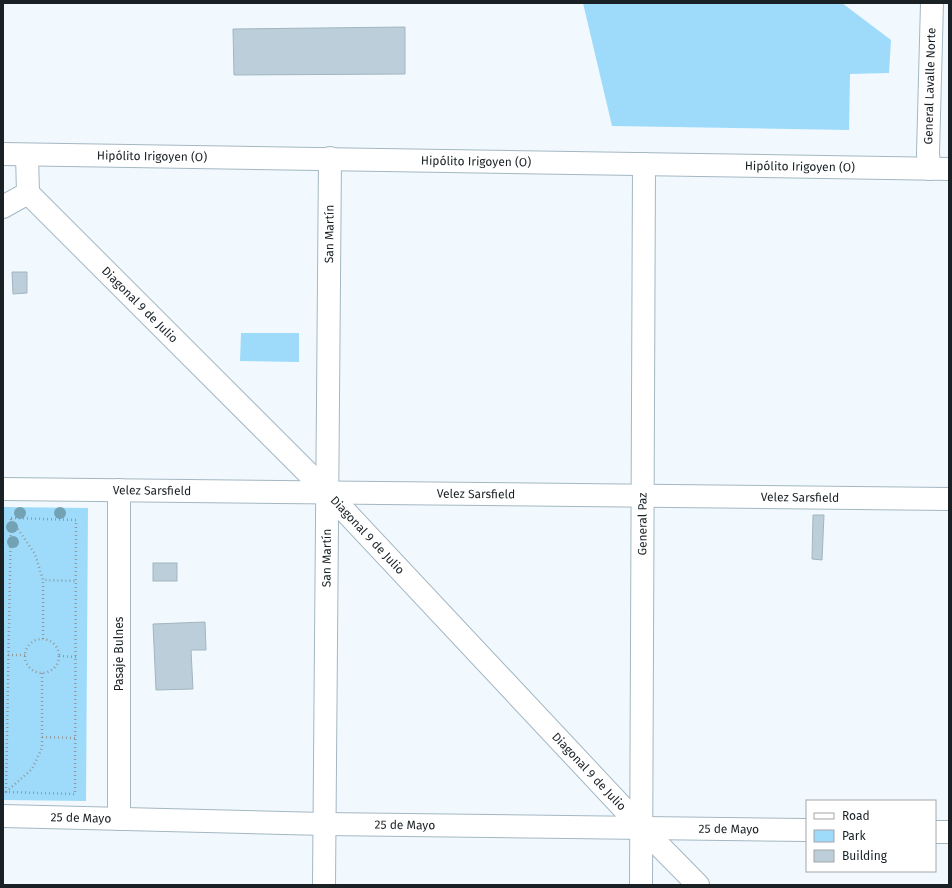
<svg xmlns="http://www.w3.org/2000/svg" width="952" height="888" viewBox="0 0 952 888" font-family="'Fira Sans',sans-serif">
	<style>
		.green { fill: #9edbfa }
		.building { fill: #bbced9; stroke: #a2b6c0 }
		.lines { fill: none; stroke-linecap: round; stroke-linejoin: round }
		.minor-casing { stroke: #a4b7c2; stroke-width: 24 }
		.major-casing { stroke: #a4b7c2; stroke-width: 24 }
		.highway-casing { stroke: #a4b7c2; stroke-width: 24 }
		.path { stroke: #939a9f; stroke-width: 2.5; stroke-dasharray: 1 3; stroke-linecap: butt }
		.minor { stroke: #fff; stroke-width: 22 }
		.major { stroke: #fff; stroke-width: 22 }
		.highway { stroke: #fff; stroke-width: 22 }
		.tree { fill: #73a2b4 }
		.labels { text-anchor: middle; stroke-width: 3.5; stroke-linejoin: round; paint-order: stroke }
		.street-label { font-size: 12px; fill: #1a2125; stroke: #fff }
	</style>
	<rect width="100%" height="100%" fill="#f1f9fe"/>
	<g class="green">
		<path d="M583,3H842L891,40L889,73L850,74L849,130L612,126Z"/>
		<path d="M241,333H299V362L240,361Z"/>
		<path d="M3,507L88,508L86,801L3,800Z"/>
	</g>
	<g class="building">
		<path d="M405,27V74L234,75L233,29Z"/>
		<path d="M12,272H27V293L13,294Z"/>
		<path d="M813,515H824L822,560L812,559Z"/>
		<rect x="153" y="563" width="24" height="18"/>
		<path d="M205,622L206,650H191L193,689L156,690L153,624Z"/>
	</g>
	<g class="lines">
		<g class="minor-casing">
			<g id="minor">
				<path id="s1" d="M929,169L928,153L932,3"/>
				<path id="s2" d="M28,193L327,492L641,827L698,885"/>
				<path id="s3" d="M3,489L949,499"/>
				<path d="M119,490V819"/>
				<path id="s4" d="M3,816L324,824L807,830"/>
				<path d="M935,832H949"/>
				<path id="s5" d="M324,885L330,158"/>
				<path id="s6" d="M641,885L644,164"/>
			</g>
		</g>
		<g class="major-casing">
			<path id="major" d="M3,207L28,193L27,155"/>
		</g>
		<g class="highway-casing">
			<g id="highway">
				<path id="s7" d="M3,154L949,169"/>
			</g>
		</g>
		<g class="path">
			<path d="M11,518L76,520L75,794L6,792Z"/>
			<path d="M11,519L35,554L43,580L76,581"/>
			<path d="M43,639V580"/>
			<circle cx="42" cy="656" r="17"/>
			<path d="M8,655H25"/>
			<path d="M59,656L76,657"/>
			<path d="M42,737L75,738"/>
			<path d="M6,792L32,769L42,748V673"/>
		</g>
		<use href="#minor" class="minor"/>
		<use href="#major" class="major"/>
		<use href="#highway" class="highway"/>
	</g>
	<g class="tree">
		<circle cx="20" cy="513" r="6"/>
		<circle cx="60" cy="513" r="6"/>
		<circle cx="12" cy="527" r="6"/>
		<circle cx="13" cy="542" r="6"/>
	</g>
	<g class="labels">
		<g class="street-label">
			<text dy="4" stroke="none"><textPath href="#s1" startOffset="83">General Lavalle Norte</textPath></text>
			<text dy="4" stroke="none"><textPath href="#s7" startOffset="149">Hipólito Irigoyen (O)</textPath></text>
			<text dy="4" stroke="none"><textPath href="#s7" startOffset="473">Hipólito Irigoyen (O)</textPath></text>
			<text dy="4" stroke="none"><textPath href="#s7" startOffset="797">Hipólito Irigoyen (O)</textPath></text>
			<text dy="4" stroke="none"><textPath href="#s5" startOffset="651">San Martín</textPath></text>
			<text dy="4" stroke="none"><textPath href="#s2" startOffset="158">Diagonal 9 de Julio</textPath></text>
			<text dy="4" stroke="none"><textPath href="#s3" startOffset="149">Velez Sarsfield</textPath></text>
			<text dy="4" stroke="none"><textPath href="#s3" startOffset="473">Velez Sarsfield</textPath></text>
			<text dy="4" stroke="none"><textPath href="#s3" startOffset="797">Velez Sarsfield</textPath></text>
			<text dy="4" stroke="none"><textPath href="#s6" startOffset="361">General Paz</textPath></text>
			<text dy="4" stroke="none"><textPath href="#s2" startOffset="482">Diagonal 9 de Julio</textPath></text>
			<text dy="4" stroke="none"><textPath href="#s5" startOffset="327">San Martín</textPath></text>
			<text transform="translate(119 654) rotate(-90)" y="4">Pasaje Bulnes</text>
			<text dy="4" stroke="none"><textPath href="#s2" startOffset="806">Diagonal 9 de Julio</textPath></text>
			<text dy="4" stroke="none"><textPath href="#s4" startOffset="78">25 de Mayo</textPath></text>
			<text dy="4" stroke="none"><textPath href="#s4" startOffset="402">25 de Mayo</textPath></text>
			<text dy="4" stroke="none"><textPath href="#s4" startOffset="726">25 de Mayo</textPath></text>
		</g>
	</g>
	<rect width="952" height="888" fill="none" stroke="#1a2125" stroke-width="8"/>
	<rect x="806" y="800" width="130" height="72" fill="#ffffff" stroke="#a3a6a8"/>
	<rect x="814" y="813" width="20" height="6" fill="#ffffff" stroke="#a3a6a8"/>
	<text x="842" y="820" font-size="12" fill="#1a2125">Road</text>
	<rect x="814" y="830" width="20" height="12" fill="#9edbfa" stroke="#a3a6a8"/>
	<text x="842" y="840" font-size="12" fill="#1a2125">Park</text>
	<rect x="814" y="850" width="20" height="12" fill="#bbced9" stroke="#a3a6a8"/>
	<text x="842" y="860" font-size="12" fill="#1a2125">Building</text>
</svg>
